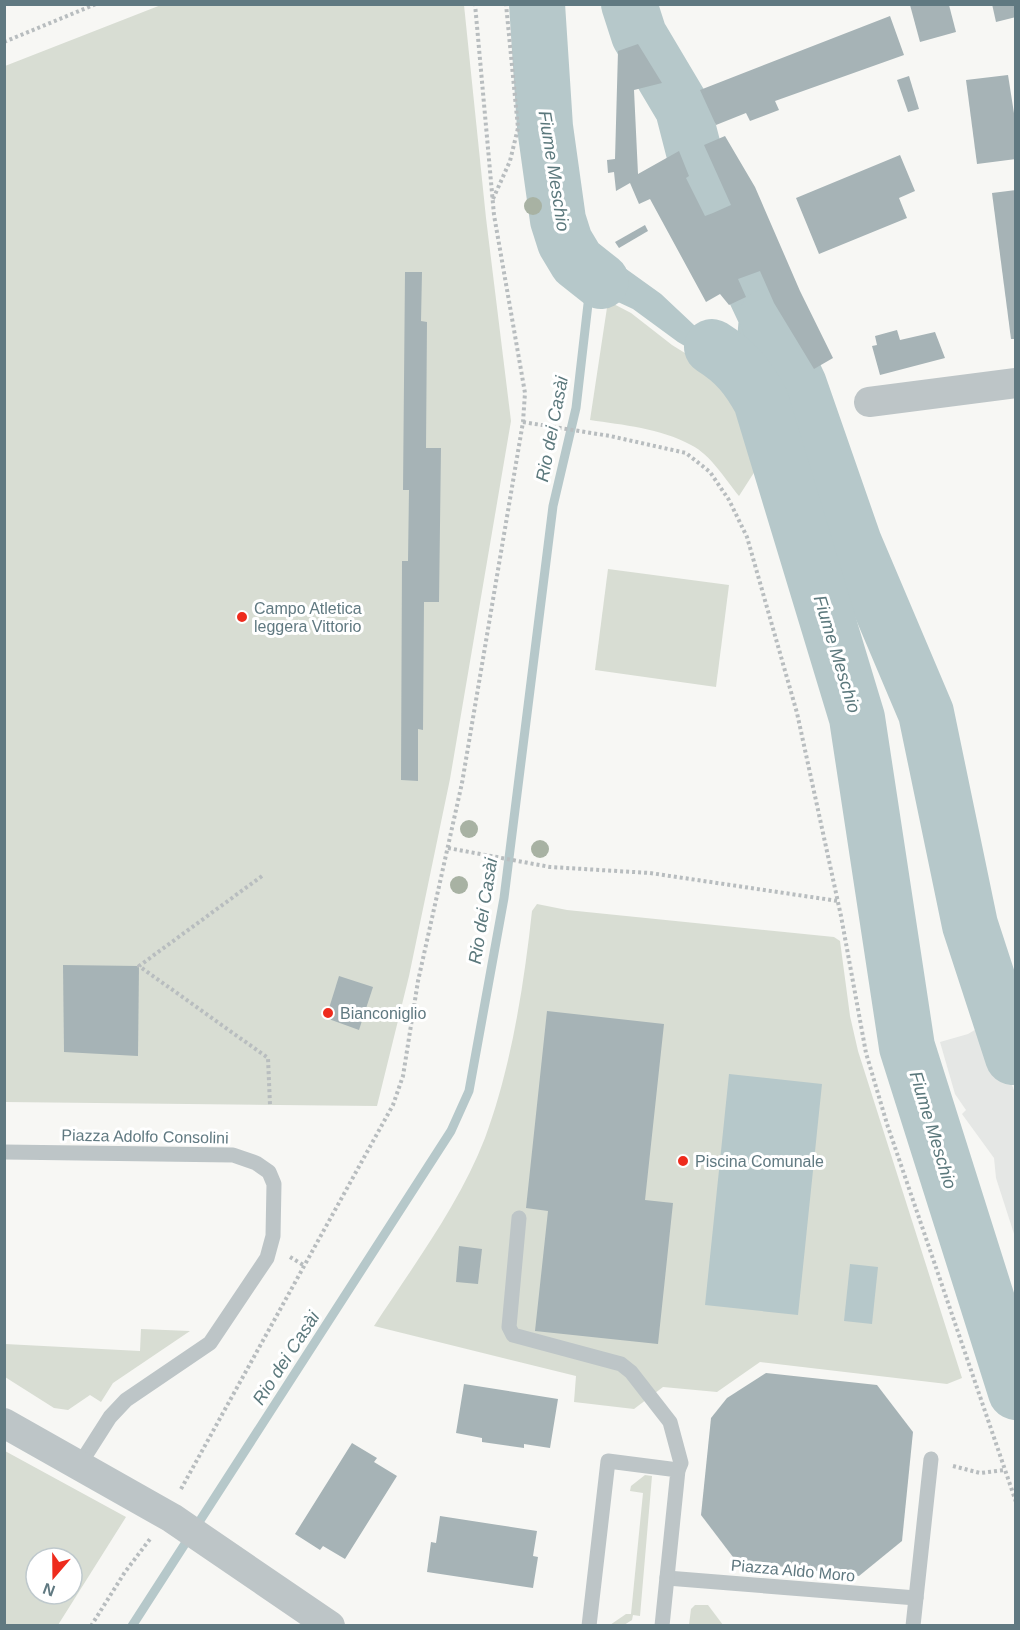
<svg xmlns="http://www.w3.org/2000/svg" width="1020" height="1630" viewBox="0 0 1020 1630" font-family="Arial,sans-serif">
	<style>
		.built { fill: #e5e7e5 }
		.green { fill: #d8ddd3; fill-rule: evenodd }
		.water { fill: #b6c8ca }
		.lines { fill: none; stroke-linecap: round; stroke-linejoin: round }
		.stream { stroke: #b6c8ca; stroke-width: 9 }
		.river { stroke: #b6c8ca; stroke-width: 56 }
		.building { fill: #a6b3b6 }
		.path { stroke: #b8bdbf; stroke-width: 4; stroke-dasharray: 3 3; stroke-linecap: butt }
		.service { stroke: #bdc5c7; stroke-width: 15 }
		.minor { stroke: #bdc5c7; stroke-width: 30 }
		.tree { fill: #a8b2a3 }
		.poi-dot { fill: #ee2b1d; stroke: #fff; stroke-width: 2 }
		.labels { text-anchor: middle; stroke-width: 6; stroke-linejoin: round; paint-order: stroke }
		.poi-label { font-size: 16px; fill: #607981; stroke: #fff; text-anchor: start }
		.street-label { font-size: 16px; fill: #607981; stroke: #fff }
		.water-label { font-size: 18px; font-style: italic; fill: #5b787c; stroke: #fff }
	</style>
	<rect width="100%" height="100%" fill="#f7f7f4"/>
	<path class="built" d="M988,1022L1015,1093V1237L996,1178L994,1158L962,1114L966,1110L955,1094L940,1042L968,1034Z"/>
	<g class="green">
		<path d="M161,5H464L486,218L511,421L450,779L409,976L377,1106L5,1102V66Z"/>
		<path d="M608,301L631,313L672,345L722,376L743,413L755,471L739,496C725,479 711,455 691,445C660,428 623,425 590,420Z"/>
		<path d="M608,569L729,585L716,687L595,670Z"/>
		<path d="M537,904L567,910L834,937L840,941L850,1016L858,1051L962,1378L947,1384L760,1362L717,1392L663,1387L634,1409L574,1402L576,1376L374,1326C413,1266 459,1205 485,1138C511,1068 524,985 532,911Z"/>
		<path d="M141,1329L190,1331L113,1383L101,1402L90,1395L68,1410L54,1408L5,1377V1344L140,1351Z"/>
		<path d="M5,1451L126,1517L58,1625H5ZM36,1558H72V1594H36Z"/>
		<path d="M645,1475L652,1476L640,1616L633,1615L632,1620L624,1625H610L626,1614H631L643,1493L630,1491L631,1486Z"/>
		<path d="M695,1605H708L723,1625H689L691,1609Z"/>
	</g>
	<g class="water">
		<path d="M567,203L596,243L622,266L661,294L694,325L728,342L753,365L764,385L761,401L734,375L678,342L633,309L590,289L567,263L557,239L558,220Z"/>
		<path d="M729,1074L822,1084L798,1315L705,1305Z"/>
		<path d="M850,1264L878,1267L872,1324L844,1321Z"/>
	</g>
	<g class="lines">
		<path class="stream" d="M132,1626L451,1131L469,1091L504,898L553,506L576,408L591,278"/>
		<g class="river">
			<path d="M537,4L545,127L558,220L565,242L577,262L601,281"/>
			<path d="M629,4L639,35L683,109L700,175L767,317L764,353"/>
			<path d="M767,317L799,385L854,543L926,713L970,925L1013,1057"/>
			<path d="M712,347C736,362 748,377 761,401L857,718L907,1047L1016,1392"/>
		</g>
	</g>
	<g class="building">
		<path d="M992,4H1016V17L996,22Z"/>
		<path d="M910,5H949L956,32L920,42Z"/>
		<path d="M890,16L904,55L775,101L779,110L750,121L746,113L716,125L700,90Z"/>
		<path d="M638,44L662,83L634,90L638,174L679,151L689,176L686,178L705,216L713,213L731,205L704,145L725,136L755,187L800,291L833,358L814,369L774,303L760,271L738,279L746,297L729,305L720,294L706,302L650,199L639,204L630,183L616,191L614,172L608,173L607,160L615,159L618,51Z"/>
		<path d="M1008,75L1016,126V159L977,164L966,80Z"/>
		<path d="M909,76L919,109L908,112L897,80Z"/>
		<path d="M900,155L915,191L899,198L907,218L819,254L796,198Z"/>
		<path d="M1016,190V339H1011L992,193Z"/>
		<path d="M645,225L648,231L619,248L615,242Z"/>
		<path d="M405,272H422L421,321L427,322L426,448H441L439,602H424L423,730L418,729V781L401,780L402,561H408L409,490H403Z"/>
		<path d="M897,330L900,340L935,332L945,358L880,375L872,346L877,345L875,336Z"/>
		<path d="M63,965L139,966L138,1056L64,1052Z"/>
		<path d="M339,976L373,987L359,1030L326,1018Z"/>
		<path d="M547,1011L664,1024L645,1200L673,1203L658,1344L535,1331L548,1211L526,1208Z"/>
		<path d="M459,1246L482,1249L478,1284L456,1282Z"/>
		<path d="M766,1373L877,1385L913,1432L902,1541L859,1576L736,1561L701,1515L711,1418L727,1398Z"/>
		<path d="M464,1384L558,1399L550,1448L524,1444V1448L482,1442V1438L456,1433Z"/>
		<path d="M352,1443L377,1458L374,1462L397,1476L345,1559L323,1546L320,1550L295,1534Z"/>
		<path d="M440,1516L537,1531L533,1556L538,1557L533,1588L427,1572L431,1542L436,1543Z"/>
	</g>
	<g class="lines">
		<g class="path">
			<path d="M4,42L96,4"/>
			<path d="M493,199L510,161L518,128L506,4"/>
			<path d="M523,422L610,436L686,453L710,472L729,500L747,537L797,713L841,916L866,1053L887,1124L1016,1502"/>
			<path d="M448,848L550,867L650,873L838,901"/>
			<path d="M262,876L139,966L268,1058L270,1105"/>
			<path d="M290,1257L305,1266"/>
			<path d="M953,1466L980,1473L1005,1470"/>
			<path d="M181,1489L393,1105L403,1076L418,981L462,783L523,422L525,393L494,215L475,4"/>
			<path d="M91,1626L125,1572L150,1539"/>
		</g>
		<g class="service">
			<path d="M4,1152L233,1155L256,1163L269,1172L274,1184L273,1236L267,1258L210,1343L126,1400L110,1417L80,1464"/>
			<path d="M519,1218L509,1327L513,1335L621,1364L631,1372L670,1422L681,1463L678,1470"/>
			<path d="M667,1578L916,1598"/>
			<path d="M589,1626L608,1461L678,1470L662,1626"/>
			<path d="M913,1626L931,1459"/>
		</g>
		<g class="minor">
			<path d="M869,402L1016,383"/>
			<path d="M4,1423L172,1518L330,1626"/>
		</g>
	</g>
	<g class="tree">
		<circle cx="533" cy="206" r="9"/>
		<circle cx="469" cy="829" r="9"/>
		<circle cx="540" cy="849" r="9"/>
		<circle cx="459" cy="885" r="9"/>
	</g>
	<g class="poi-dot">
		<circle cx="242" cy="617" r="6"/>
		<circle cx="328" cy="1013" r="6"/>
		<circle cx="683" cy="1161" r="6"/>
	</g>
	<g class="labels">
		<g class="poi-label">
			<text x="254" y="614">Campo Atletica<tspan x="254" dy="18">leggera Vittorio</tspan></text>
			<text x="340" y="1019">Bianconiglio</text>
			<text x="695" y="1167">Piscina Comunale</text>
		</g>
		<g class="street-label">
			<text transform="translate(145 1136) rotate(1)" y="6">Piazza Adolfo Consolini</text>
			<text transform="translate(793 1570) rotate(5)" y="6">Piazza Aldo Moro</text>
		</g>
		<g class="water-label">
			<text transform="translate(554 171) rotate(81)" y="6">Fiume Meschio</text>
			<text transform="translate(552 429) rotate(-79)" y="6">Rio dei Casài</text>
			<text transform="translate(837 654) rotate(73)" y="6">Fiume Meschio</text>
			<text transform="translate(483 911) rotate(-81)" y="6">Rio dei Casài</text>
			<text transform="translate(933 1130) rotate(73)" y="6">Fiume Meschio</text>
			<text transform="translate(286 1358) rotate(-57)" y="6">Rio dei Casài</text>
		</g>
	</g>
	<rect width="1020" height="1630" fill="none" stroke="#607981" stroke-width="12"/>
	<g transform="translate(54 1576) rotate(200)"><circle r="28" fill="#ffffff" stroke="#bfc9cd" stroke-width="1.5"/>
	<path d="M0-4.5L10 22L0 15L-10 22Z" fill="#ee2b1d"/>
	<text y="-9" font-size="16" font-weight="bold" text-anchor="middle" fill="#607981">N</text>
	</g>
</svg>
